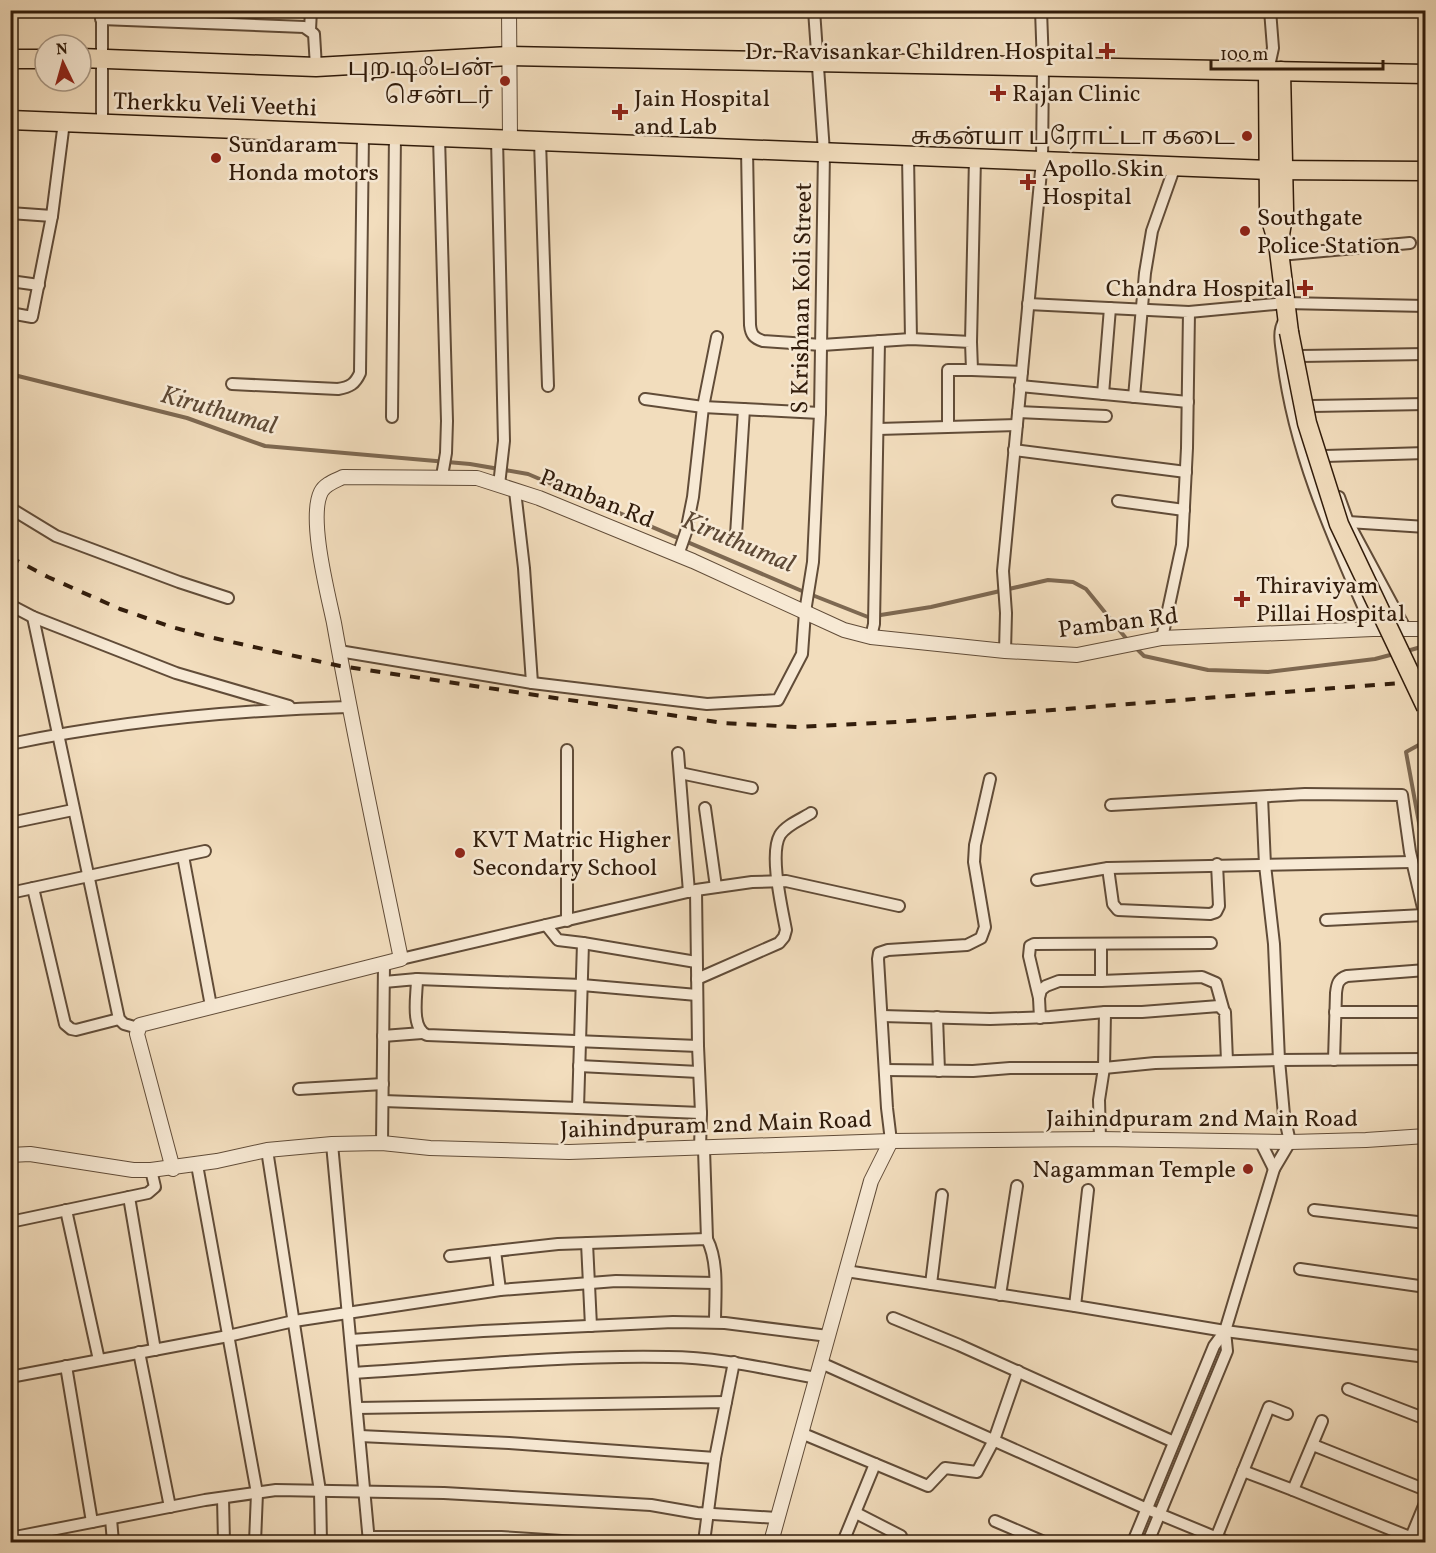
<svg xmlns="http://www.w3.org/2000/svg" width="1436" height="1553" viewBox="0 0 1436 1553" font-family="Vollkorn,'Noto Serif Tamil',serif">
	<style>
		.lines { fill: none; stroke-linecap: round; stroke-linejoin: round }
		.stream { stroke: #7d6851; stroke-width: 4 }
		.minor-casing { stroke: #614c38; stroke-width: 14 }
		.tertiary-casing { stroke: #614c38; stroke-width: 16 }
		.primary-casing { stroke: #311c0b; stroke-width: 21 }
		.minor { stroke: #f7e9d4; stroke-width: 10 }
		.tertiary { stroke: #f7e9d4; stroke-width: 14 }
		.primary { stroke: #f2ddbd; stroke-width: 18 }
		.rail { stroke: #311c0b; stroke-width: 4; stroke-dasharray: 10 10; stroke-linecap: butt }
		.primary-bridge-casing { stroke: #311c0b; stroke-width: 21; stroke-linecap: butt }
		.primary-bridge { stroke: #f2ddbd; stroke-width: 18 }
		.poi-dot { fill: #8f2418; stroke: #f7e9d4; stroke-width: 2 }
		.labels { text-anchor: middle; stroke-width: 5; stroke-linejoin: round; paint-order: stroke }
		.poi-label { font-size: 24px; fill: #311c0b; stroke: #f7e9d4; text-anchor: start }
		.street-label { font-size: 24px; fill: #311c0b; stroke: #f7e9d4 }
		.water-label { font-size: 26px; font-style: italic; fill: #5d4834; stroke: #f7e9d4 }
	</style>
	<rect width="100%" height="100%" fill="#f2ddbd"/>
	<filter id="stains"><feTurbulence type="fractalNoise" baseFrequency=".00333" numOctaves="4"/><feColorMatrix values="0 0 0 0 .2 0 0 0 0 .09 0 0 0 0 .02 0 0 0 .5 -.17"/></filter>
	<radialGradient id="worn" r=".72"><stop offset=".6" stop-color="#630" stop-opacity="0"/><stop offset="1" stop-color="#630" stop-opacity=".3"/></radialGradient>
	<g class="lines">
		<g class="stream">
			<path d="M10,374L187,418L265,446L470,464L528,474L802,591L868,617L931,607L1048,580L1073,582L1086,589L1129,642"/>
			<path d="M1135,647L1144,656L1208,670L1268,672L1375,659L1394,654"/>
			<path d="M1407,651L1421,647L1426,655"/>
			<path d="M1426,741L1406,752L1426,861"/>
		</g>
		<g class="minor-casing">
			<g id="minor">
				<path d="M102,10V123"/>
				<path d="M101,19L304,27L314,34L316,67"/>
				<path d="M310,30L311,10"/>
				<path d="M1268,71L1273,48L1270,10"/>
				<path d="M439,137L447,421L446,453L442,476"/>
				<path d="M497,139L504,441L499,485"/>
				<path d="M540,141L548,386"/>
				<path d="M747,149L750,325C751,335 754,338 763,341L822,345L911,339L971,342L972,370L1022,372"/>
				<path d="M908,155L911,339"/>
				<path d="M10,213L52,216L64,122"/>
				<path d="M1280,255L1410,243"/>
				<path d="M10,281L39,285"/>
				<path d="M1028,304L1189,312L1187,448L1182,545L1162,638"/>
				<path d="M1189,312L1285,303L1426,306"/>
				<path d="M10,313L32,317L52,216"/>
				<path d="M1284,321C1277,333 1282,348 1283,361C1295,456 1335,542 1373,629"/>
				<path d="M971,342L975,158"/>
				<path d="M1301,356L1426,354"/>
				<path d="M232,384L338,389C350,387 355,384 360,373L363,134"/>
				<path d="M1020,386L1188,402"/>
				<path d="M1103,394L1110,308"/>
				<path d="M1134,397L1145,273L1152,231L1175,166"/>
				<path d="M645,399L703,407L820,413"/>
				<path d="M1312,406L1426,404"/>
				<path d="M1018,412L1106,416"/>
				<path d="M392,417L395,135"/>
				<path d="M948,426V370H972"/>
				<path d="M878,429L1017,425"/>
				<path d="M1014,450L1186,472"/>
				<path d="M1325,456L1426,453"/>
				<path d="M515,491L524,568L532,683"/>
				<path d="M1339,497L1348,522L1405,628"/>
				<path d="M1118,501L1184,510"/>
				<path d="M10,508L56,536L179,582L228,598"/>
				<path d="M1348,522L1426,527"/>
				<path d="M736,535L744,409"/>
				<path d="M678,555L686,532L693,497L703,407L717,337"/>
				<path d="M10,605L33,617L176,673L289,706"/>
				<path d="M33,617L119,1019L124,1024L138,1028"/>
				<path d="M871,637L874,624L879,341"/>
				<path d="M339,651L532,683L707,704L778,700L802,654L805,612L813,562L820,413L824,152L814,10"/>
				<path d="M1005,651L1006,613L1003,571L1042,161L1043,66L1041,10"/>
				<path d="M10,744C121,721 235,710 348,707"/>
				<path d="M678,753L689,892"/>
				<path d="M680,773L752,788"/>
				<path d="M1111,805L1305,794L1402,795L1410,852L1426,921"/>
				<path d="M705,808L716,887"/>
				<path d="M10,823L73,810"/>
				<path d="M183,856L211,1006"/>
				<path d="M1108,868L1113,904L1118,910L1210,914L1216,912L1219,906L1217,864"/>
				<path d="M1037,880L1108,868L1412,862"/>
				<path d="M33,888L65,1024L71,1029L76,1030L119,1019"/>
				<path d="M696,890L698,1046L701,1113L700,1149"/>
				<path d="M10,893L205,851"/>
				<path d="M1326,920L1424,915"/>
				<path d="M567,921V750"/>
				<path d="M583,943L696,962"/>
				<path d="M401,959L696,890L752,882L786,881L899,906"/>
				<path d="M417,979L582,985L697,995"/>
				<path d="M697,979L779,943L784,937L786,930C782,908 769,854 780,835C786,825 802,819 811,813"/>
				<path d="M1101,981V944"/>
				<path d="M384,982L417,979C417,995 410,1028 427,1035L698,1046"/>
				<path d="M1039,998L1029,956L1030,946L1034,944L1211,943"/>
				<path d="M1335,1012H1426"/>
				<path d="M882,1016L990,1019L1050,1017L1105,1012H1142L1219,1006L1225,1012L1227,1061"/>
				<path d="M937,1017L939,1071"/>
				<path d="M1040,1018L1039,998L1041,990L1046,986L1059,981H1101L1202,977L1216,983L1223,1008"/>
				<path d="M383,1036L422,1033"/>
				<path d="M1334,1060L1336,993C1337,984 1338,979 1347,976L1426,970"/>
				<path d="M579,1066L699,1072"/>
				<path d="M885,1070L973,1071L1010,1068H1104L1155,1063L1279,1060L1426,1059"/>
				<path d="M299,1089L383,1084"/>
				<path d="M383,1101L578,1108L583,943L558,940L546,925"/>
				<path d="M578,1108L701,1113"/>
				<path d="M1100,1139L1099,1100L1104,1068L1105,1012"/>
				<path d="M891,1141L887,1108L878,959L879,953L888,950L967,945L981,938L985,927L974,862L975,845L990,779"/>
				<path d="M1260,1141L1274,1169"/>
				<path d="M382,1143L384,964"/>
				<path d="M332,1144L369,1542"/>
				<path d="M704,1149L707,1239"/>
				<path d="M267,1150L320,1491L321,1542"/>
				<path d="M197,1165L257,1493L255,1542"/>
				<path d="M129,1197L155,1350"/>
				<path d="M66,1210L99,1360"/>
				<path d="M1314,1210L1426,1223"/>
				<path d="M10,1222L148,1193L155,1187L151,1170"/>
				<path d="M587,1243L591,1326"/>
				<path d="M495,1251L500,1290"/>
				<path d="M450,1256L558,1244L707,1239C719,1262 715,1296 715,1322"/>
				<path d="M1300,1269L1426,1287"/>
				<path d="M846,1271L1075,1306L1225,1331L1426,1357"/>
				<path d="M931,1284L942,1195"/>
				<path d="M1000,1295L1017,1186"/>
				<path d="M1075,1306L1088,1190"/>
				<path d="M893,1318L959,1345L1174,1442"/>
				<path d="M351,1340L483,1331L673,1322L725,1323L828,1336"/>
				<path d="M139,1352L170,1507"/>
				<path d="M821,1363L1147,1509L1227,1542"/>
				<path d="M66,1366L92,1522"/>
				<path d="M354,1373C458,1366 563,1355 668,1357C718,1357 767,1369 816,1378"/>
				<path d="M10,1377L228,1336L294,1321L500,1290L616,1281L715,1283"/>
				<path d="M1348,1389L1426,1419"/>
				<path d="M726,1402L734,1362"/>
				<path d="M357,1408L726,1402L715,1458L704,1542"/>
				<path d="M1322,1421L1293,1490L1422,1542"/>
				<path d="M801,1433L928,1486L945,1468L977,1472L994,1440L1018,1371"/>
				<path d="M360,1436L509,1443L715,1458"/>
				<path d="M1313,1445L1426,1490"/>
				<path d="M1243,1471L1293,1490"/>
				<path d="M223,1498L224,1542"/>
				<path d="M856,1513L901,1536L898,1542"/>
				<path d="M111,1519L113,1542"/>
				<path d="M995,1521L1044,1542"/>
				<path d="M369,1537H501L577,1542"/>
				<path d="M10,1538L205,1500L276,1490L444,1493L651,1505L697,1513L777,1518"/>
				<path d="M1216,1538L1269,1407L1287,1414"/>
				<path d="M843,1542L875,1464"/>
				<path d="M1133,1542L1214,1346L1225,1331L1274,1169L1290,1142L1284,1115L1279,1060L1274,944L1265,865L1262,797"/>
				<path d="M1148,1542L1227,1351L1225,1331"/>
				<path d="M1409,1542L1426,1501"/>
			</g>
		</g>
		<g class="tertiary-casing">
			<g id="tertiary">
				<path d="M509,10L510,139"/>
				<path d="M10,1155L30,1154L133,1170H151L217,1161L267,1150L332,1144L382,1143L430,1148L569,1152L891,1141L1100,1139L1290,1142L1366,1140L1426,1136"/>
				<path d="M173,1169L137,1034L140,1025L401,959C378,847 354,736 334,623C328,594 308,518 321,492C325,484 335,481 343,477L477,478L539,498L693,561L844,630L871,637L1005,651L1077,655L1162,638L1373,629H1426"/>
				<path d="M771,1542L871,1181L891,1141"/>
			</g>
		</g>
		<g class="primary-casing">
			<g id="primary">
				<path d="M81,58L316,67L509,56L1426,74"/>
				<path d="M10,59H45"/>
				<path d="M1268,71L1269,214L1278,243L1289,332"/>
				<path d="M10,120L1269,170L1426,171"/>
				<path d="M1279,241L1284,210L1281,71"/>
			</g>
		</g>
		<use href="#minor" class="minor"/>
		<use href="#tertiary" class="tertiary"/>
		<use href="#primary" class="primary"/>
		<path class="rail" d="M10,557L48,577L120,609L172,627L209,637L340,666L724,723L797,727L897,722L1426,681"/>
		<g class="primary-bridge-casing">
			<path id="primary-bridge" d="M1289,332L1307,423L1339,524L1426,707"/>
		</g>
		<use href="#primary-bridge" class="primary-bridge"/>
	</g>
	<g class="poi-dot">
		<path d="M1104 42h6v6h6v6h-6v6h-6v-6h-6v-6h6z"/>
		<circle cx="505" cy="81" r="6"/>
		<path d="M995 84h6v6h6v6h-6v6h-6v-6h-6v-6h6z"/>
		<path d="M617 103h6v6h6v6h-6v6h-6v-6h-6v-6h6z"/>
		<circle cx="1247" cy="136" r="6"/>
		<circle cx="216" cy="158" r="6"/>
		<path d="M1025 173h6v6h6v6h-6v6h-6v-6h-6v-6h6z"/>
		<circle cx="1245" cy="231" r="6"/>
		<path d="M1302 279h6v6h6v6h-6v6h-6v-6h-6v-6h6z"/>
		<path d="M1239 590h6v6h6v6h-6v6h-6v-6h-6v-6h6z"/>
		<circle cx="460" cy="853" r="6"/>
		<circle cx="1248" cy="1169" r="6"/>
	</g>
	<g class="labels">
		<g class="poi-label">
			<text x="1094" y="59" text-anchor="end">Dr. Ravisankar Children Hospital</text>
			<text x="493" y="75" text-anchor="end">புற டிஃபன்<tspan x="493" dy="28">சென்டர்</tspan></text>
			<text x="1012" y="101">Rajan Clinic</text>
			<text x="634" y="106">Jain Hospital<tspan x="634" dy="28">and Lab</tspan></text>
			<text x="1235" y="144" text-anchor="end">சுகன்யா பரோட்டா கடை</text>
			<text x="228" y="152">Sundaram<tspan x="228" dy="28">Honda motors</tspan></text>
			<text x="1042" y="176">Apollo Skin<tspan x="1042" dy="28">Hospital</tspan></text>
			<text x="1257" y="225">Southgate<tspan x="1257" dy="28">Police Station</tspan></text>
			<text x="1292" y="296" text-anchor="end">Chandra Hospital</text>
			<text x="1256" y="593">Thiraviyam<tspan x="1256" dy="28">Pillai Hospital</tspan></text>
			<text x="472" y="847">KVT Matric Higher<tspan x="472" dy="28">Secondary School</tspan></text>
			<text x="1236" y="1177" text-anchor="end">Nagamman Temple</text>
		</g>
		<g class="street-label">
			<text transform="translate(215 104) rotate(2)" y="8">Therkku Veli Veethi</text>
			<text transform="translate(801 298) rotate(-89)" y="8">S Krishnan Koli Street</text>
			<text transform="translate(597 498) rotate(22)" y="8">Pamban Rd</text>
			<text transform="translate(1118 622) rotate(-7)" y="8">Pamban Rd</text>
			<text x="1202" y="1126">Jaihindpuram 2nd Main Road</text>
			<text transform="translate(716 1124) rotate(-2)" y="8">Jaihindpuram 2nd Main Road</text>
		</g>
		<g class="water-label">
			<text transform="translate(219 409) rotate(16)" y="9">Kiruthumal</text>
			<text transform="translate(739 541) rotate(23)" y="9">Kiruthumal</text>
		</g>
	</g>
	<rect width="1436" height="1553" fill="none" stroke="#f2ddbd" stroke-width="36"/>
	<rect x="12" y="12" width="1412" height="1529" fill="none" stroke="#311c0b" stroke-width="3"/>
	<rect x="18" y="18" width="1400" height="1517" fill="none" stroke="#311c0b" stroke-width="1.5"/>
	<g transform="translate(63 63) rotate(355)"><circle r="28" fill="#f7e9d4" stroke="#a89784" stroke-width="1.5"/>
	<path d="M0-4.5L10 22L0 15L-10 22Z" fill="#8f2418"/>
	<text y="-9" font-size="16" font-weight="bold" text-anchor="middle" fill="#311c0b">N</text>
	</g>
	<path d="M1211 60v9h172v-9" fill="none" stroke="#311c0b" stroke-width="3"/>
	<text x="1220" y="60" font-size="18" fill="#311c0b" stroke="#f7e9d4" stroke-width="4.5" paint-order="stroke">100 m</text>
	<rect width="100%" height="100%" filter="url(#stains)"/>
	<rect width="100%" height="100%" fill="url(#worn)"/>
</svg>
